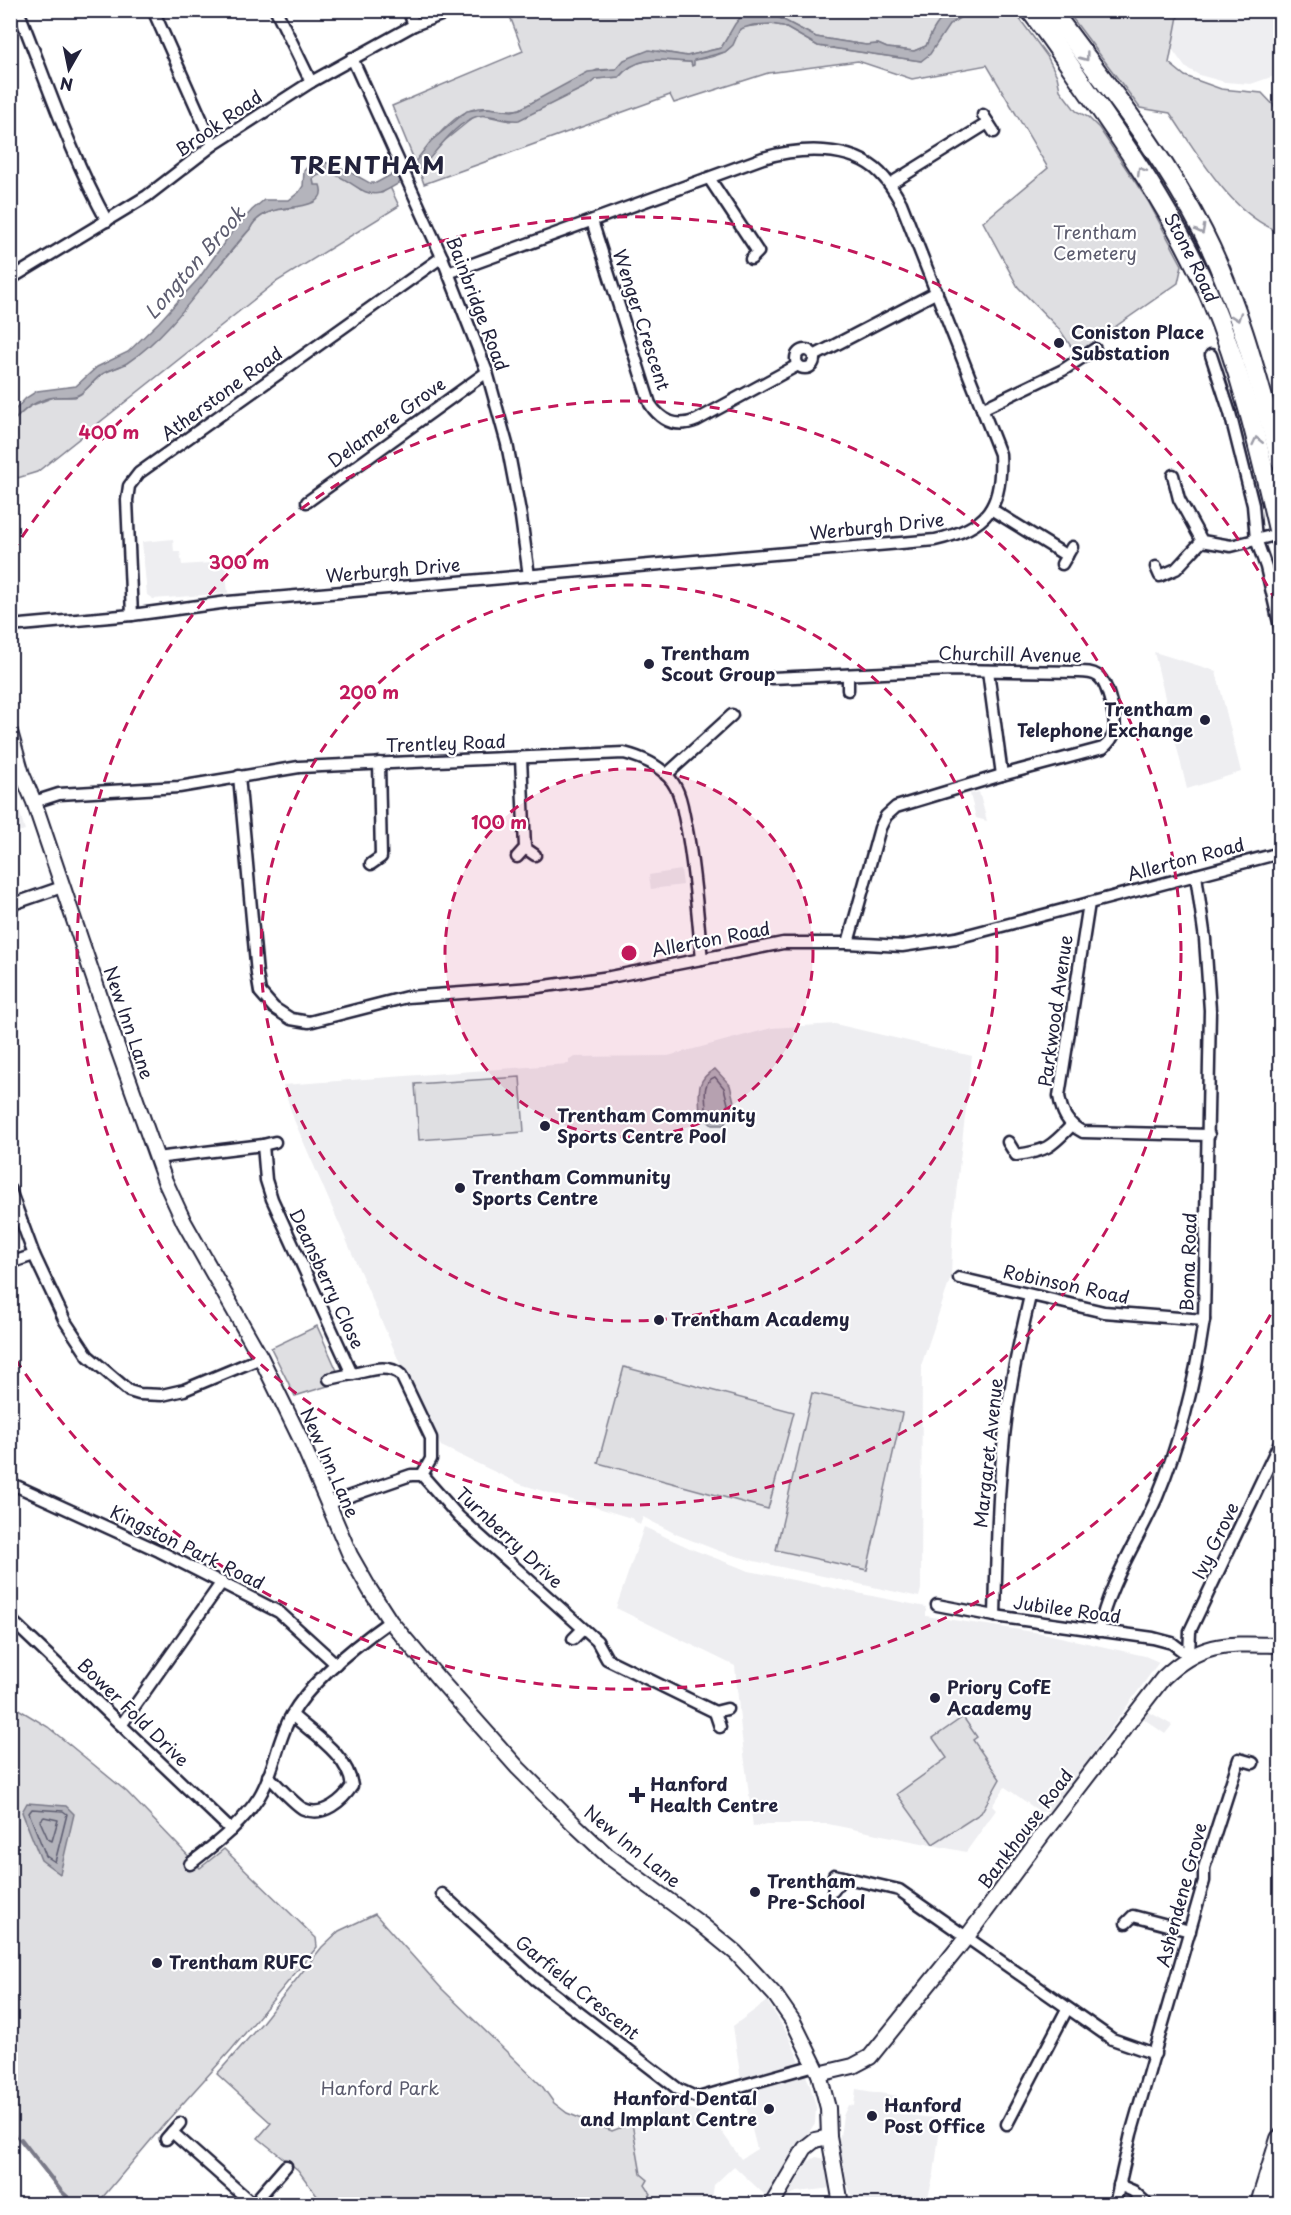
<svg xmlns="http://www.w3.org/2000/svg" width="1291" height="2215" viewBox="0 0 1291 2215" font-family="'Playpen Sans',sans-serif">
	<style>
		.built { fill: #eeeef1 }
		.green { fill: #dfdfe2; stroke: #80808e; stroke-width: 1.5 }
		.water { fill: #b4b4bc; stroke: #7a7a88; stroke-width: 1.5 }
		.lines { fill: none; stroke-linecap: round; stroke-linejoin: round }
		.shore { stroke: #5c5c6f; stroke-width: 1.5 }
		.stream { stroke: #7a7a88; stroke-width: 4 }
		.minor-casing { stroke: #22223b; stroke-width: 15 }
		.tertiary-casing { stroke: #22223b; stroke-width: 18 }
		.trunk-casing { stroke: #22223b; stroke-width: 22 }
		.minor { stroke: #fff; stroke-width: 10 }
		.tertiary { stroke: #fff; stroke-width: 14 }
		.trunk { stroke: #fff; stroke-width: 18 }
		.oneway { stroke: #9c9ca7 }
		.ring { fill: none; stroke: #c2185b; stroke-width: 3; stroke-dasharray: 10 8 }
		.poi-dot { fill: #22223b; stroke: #fff; stroke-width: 2 }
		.labels { text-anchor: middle; stroke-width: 4.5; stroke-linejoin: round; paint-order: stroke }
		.street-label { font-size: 18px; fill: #22223b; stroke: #fff }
		.park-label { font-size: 18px; fill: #5b5b6d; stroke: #fff }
		.poi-label { font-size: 18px; font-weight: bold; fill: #22223b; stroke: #fff; text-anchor: start }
		.water-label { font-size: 20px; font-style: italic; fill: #5c5c6f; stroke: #fff }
		.district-label { font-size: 24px; font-weight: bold; letter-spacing: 1.5px; fill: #22223b; stroke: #fff }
		.centre { fill: #c2185b; stroke: #fff; stroke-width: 3 }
		.ring-label { font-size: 18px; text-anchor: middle; font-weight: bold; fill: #c2185b; stroke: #fff; stroke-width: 4.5; stroke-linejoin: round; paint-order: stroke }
	</style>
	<rect width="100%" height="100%" fill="#fff"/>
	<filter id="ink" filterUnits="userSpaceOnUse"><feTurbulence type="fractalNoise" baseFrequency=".0167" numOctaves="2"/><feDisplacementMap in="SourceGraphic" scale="12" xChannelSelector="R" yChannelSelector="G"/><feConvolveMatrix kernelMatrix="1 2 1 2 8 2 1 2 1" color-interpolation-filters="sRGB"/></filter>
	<g filter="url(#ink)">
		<g class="built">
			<path d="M1179,11H1280V74L1251,84L1225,82L1199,75L1185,67L1172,49Z"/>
			<path d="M173,539L174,552H180L182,565L225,562L228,593L153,599L147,595L142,542Z"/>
			<path d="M1154,652L1216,671L1241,772L1187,789Z"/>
			<path d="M11,782L25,830L11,834H10Z"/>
			<path d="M979,792L987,821L976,818L970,794Z"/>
			<path d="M681,870L683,885L651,889L649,875Z"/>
			<path d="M835,1024L972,1056L953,1220L951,1277L922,1363L921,1589L919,1597L754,1561L719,1551L678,1535L643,1517L640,1525L631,1518L520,1484L441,1446L402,1368L294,1120L283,1085L569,1064V1059L575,1057L668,1056L772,1028Z"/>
			<path d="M644,1527L694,1550L749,1571L926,1607V1616L1047,1634L1145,1656L1159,1662L1051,1811L1040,1812L1005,1787L992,1806L996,1810L966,1852L828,1824H766L753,1827L741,1730L735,1666L616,1608Z"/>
			<path d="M1149,1712L1172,1725L1165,1734L1144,1719Z"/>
			<path d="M767,2001L787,2033L810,2085L816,2107L815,2123L766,2196L734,2166L714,2185L712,2200L716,2204H642L651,2194L641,2174L632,2123L667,2102L710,2115L741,2159L757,2149L743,2094L733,2026Z"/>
			<path d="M856,2089L897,2096L894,2113L941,2119L934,2174L926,2204L897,2197L898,2204H854L842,2167L839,2143L843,2116L848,2105L854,2106Z"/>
			<path d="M816,2157L825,2159L828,2164L832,2188L796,2192L787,2197L809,2161Z"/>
		</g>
		<g class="green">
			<path d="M970,10L1014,11L1047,56L1057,76L1060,90L1076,111L1088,117L1099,128L1148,201L1182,265L1178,283L1076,354L1060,330L1018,287L983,222L1048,168L987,65L912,79L858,61L768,73L674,103L670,95L424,184L419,170L443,142L475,116L482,115L510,121L587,86L595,79L619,77C639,53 664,61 691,62L692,66L693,60C705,59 728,55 733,43C737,36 737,31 744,27L771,24L783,26L818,46L921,61L949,25Z"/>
			<path d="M508,11H953C938,18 933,31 926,46L914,51L887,48L878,44L866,45L840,41L816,37L774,15H747L721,48L687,56L658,51L616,69L597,70L520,109C506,113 492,106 478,108C453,112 430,145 415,162L392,106L523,51Z"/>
			<path d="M1067,11H1179L1169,63L1185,76L1221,89L1262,93L1280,112V232C1231,215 1198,154 1170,113L1140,108Z"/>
			<path d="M327,173L336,175L350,181L361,190L382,193L390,187L399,206L276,282L37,472L11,480V424L25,408L54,397H75L81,394L102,374L125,364L170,324L250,229C258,212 277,209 294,208L314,186L313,179L317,175Z"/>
			<path d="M520,1077L524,1132L419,1140L415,1084Z"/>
			<path d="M317,1326L338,1373L328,1375L331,1385L295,1396L271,1348Z"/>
			<path d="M624,1367L794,1412L768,1509L598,1463Z"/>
			<path d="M812,1393L902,1413L867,1570L776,1550Z"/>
			<path d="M10,1704L48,1727L127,1792L200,1868L224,1849L316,1938L317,1947L231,2050L167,2121L97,2204H71L11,2130Z"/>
			<path d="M963,1717L977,1737L973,1740L1000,1779L981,1813L933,1844L897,1794L947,1758L933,1738Z"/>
			<path d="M375,1914L442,1989L542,2086L554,2103L567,2113L612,2131L632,2123L641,2174L648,2180L645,2185L651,2194L642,2204H333L317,2196L298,2170L258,2138L271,2123L217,2074L261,2024L322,1947L339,1931Z"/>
		</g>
		<g class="water">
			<path d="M953,11H970L949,25L930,54L921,61L818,46L783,26L771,24L753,25L740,29L733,45L725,52L694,60V65L692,66L691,62C663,61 639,53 619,77L596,79L587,86L519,120C505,122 491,113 478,116C455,122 436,153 420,169C413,175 389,190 380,193C357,200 337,158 313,179L314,185H320C329,209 288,206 276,210C265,213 255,218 250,229C211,271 174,332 127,363C119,368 109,369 102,374C93,380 87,391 78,395C72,398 63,396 56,397C36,399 23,410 11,424V414L26,398L37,391L76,386L97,367L128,352L159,322L199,278L229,236L252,210L264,200H289L299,192L303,186L304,171C321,149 353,175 370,183H376L415,162L431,141L467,111L487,108L512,111L520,109L588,72L616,69L624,60L649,50L687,56L721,48L735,24L740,18L758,15H774L816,37L840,41L866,45L878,44L887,48L914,51L926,46C932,31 938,18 953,11Z"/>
			<path d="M715,1069L730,1085L735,1106L724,1125H712L700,1114C699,1093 695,1080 715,1069Z"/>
			<path d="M27,1803L66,1806L74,1814L60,1874L41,1860L22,1812Z"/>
		</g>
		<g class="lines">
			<g class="shore">
				<path d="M715,1077L724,1088L728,1104L719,1119L714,1118L706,1110C706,1098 701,1082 715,1077Z"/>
				<path d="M32,1809L63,1811L67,1814L55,1862L46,1856L29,1813Z"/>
				<path d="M44,1817L58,1820L52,1841L48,1839L40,1821Z"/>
			</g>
			<g class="stream">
				<path d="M10,2127L11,2128"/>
				<path d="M21,2139L61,2191L75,2204"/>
			</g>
			<g class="minor-casing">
				<g id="minor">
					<path d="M18,10C46,80 71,156 107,221"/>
					<path d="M153,10L213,145"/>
					<path d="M276,10L311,82"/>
					<path d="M408,10L414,25"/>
					<path d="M352,58L442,257L487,372L507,444L521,517L529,576"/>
					<path d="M983,115L994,132"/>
					<path d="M709,178L758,252L751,259"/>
					<path d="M890,184L988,123"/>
					<path d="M592,221L650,404C662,422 677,428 697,420L798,365"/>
					<path d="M10,279L147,196L213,145L311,82L414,25L454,10"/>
					<circle cx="805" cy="359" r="9"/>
					<path d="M1211,355L1230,413L1253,505L1256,539L1266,567L1280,627"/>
					<path d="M814,356L937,292"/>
					<path d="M982,409L1063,370L1095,349"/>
					<path d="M1173,475L1179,499L1202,541L1231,546L1279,534"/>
					<path d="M307,502L487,372"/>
					<path d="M991,509L1067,556"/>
					<path d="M1062,564L1072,547"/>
					<path d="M1156,567L1160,576L1176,569L1202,541"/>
					<path d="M132,615L127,500L129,486L139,473L442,257"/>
					<path d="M10,626L132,615L228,602L935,540C987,528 1003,508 1000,454L901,203C895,192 889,182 880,173C851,144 798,148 763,158L448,273"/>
					<path d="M988,671L1002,775"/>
					<path d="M848,675V690"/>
					<path d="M772,678L952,670L1079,672C1086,672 1092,672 1098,676C1108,683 1117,721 1114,733C1112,740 1108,744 1103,748L1002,775L896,807L886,816L880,828L848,943"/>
					<path d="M666,775L732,715"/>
					<path d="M239,776L257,974L260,992L274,1008L291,1019L309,1022L407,997L531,988L610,977L783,943H848L902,946L956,938L1280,853"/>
					<path d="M34,802L59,794L179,787L299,767L624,753C644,758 666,768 676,788C682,799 683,813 686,825C695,869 697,914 702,959"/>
					<path d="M525,848L535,855"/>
					<path d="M517,857L525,848L521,758"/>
					<path d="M371,864L381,857L379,763"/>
					<path d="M1089,903L1059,1096C1062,1113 1067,1124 1083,1132L1209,1135"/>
					<path d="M10,905L62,887"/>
					<path d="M1008,1142L1016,1155C1046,1151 1050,1148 1071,1126"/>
					<path d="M263,1145L275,1142"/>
					<path d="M156,1158L263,1145L266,1180L272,1199L352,1374C369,1371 387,1363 401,1375L431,1438V1459L422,1475"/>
					<path d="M10,1190L34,1255L65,1321L88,1356L129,1391L139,1394L162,1395L184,1390L261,1358"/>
					<path d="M10,1263L34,1255"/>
					<path d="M959,1278L1104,1312L1204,1320"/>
					<path d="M329,1379L352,1374"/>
					<path d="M10,1483L159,1551L279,1612L336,1664"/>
					<path d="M327,1504L411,1475H422L459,1517L597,1641L607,1659L715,1712L727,1709"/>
					<path d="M937,1605L995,1616L1153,1638L1172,1643L1189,1656"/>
					<path d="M995,1616C997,1539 998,1462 1011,1386C1016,1356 1023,1326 1030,1296"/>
					<path d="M10,1619L231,1830"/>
					<path d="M1099,1631C1108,1584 1138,1541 1157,1497C1181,1440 1195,1381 1204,1320L1210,1010L1205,939L1196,875"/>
					<path d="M573,1639L583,1629"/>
					<path d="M1189,1656L1190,1631L1280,1442"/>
					<path d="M715,1712L720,1727"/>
					<path d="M122,1724L222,1582"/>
					<path d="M268,1776C276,1783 296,1806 304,1809C323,1818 343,1800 352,1786C348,1755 314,1735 292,1715"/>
					<path d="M190,1864C215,1844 241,1825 259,1797C274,1773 277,1741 291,1716C312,1679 356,1645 390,1621"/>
					<path d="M834,1875L899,1890L1112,2039L1155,2054"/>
					<path d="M833,1891L843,1877"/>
					<path d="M442,1894L535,1979L678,2089L698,2098L815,2065"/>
					<path d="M1126,1923L1133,1916L1190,1931"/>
					<path d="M1007,2124L1067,2009"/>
					<path d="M172,2132L253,2204"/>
					<path d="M166,2139L180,2123"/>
					<path d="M1119,2185L1133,2191L1147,2204"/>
					<path d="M253,2204L286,2166"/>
					<path d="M1115,2204L1131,2134L1204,1881V1868L1239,1759L1253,1763"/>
				</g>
			</g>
			<g class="tertiary-casing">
				<g id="tertiary">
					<path d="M10,732L22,774L34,802L114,1038L165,1181L184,1222L261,1358L300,1438L350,1555L370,1590L390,1621L438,1678L518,1768L574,1824L608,1856L702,1925L736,1953L775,1995L793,2021L819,2074L828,2108L829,2137L841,2204"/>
					<path d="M819,2074L853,2066L870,2057L966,1938L1043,1834L1163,1678C1203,1640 1229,1644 1280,1645"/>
					<path d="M772,2204L805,2148L815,2140L829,2137"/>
				</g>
			</g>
			<g class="trunk-casing">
				<g id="trunk">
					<path id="s1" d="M1030,10C1053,40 1074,72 1096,103C1139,165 1181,228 1211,299C1243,376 1261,457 1280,538"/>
					<path d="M1051,10C1104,82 1162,152 1203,232C1239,303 1259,383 1280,460"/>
					<path d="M1260,2204L1280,2139"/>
					<path d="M1277,2204L1280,2193"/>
				</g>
			</g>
			<use href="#minor" class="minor"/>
			<use href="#tertiary" class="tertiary"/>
			<use href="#trunk" class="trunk"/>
		</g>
		<defs><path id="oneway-chevron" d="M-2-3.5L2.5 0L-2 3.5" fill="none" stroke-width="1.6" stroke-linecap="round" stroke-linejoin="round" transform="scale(1.5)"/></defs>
		<g class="oneway">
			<use href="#oneway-chevron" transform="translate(1085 57) rotate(53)"/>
			<use href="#oneway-chevron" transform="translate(1141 171) rotate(-122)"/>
			<use href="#oneway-chevron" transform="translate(1201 230) rotate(62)"/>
			<use href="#oneway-chevron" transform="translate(1237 317) rotate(71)"/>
			<use href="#oneway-chevron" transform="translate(1257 441) rotate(-103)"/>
		</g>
	</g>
	<circle cx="629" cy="953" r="184" fill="#c2185b" fill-opacity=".12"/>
	<g class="ring">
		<circle cx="629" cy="953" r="184"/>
		<circle cx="629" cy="953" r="368"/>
		<circle cx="629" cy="953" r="552"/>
		<path d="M1279 1299A736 736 0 0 1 12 1354M12 552A736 736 0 0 1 1279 607"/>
	</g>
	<g class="poi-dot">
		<circle cx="1059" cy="343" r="6"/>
		<circle cx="649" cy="664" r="6"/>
		<circle cx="1205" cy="720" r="6"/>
		<circle cx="545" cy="1126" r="6"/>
		<circle cx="460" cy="1188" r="6"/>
		<circle cx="659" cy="1320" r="6"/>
		<circle cx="935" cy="1698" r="6"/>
		<path d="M634 1786h6v6h6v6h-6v6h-6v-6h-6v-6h6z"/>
		<circle cx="755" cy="1892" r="6"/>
		<circle cx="157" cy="1963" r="6"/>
		<circle cx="769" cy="2109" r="6"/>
		<circle cx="872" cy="2116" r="6"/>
	</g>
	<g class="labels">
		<g class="street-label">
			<text transform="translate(219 124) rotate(-35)" y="6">Brook Road</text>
			<text dy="6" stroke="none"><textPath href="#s1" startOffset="296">Stone Road</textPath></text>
			<text transform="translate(477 304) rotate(69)" y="6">Bainbridge Road</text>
			<text transform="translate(641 320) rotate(72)" y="6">Wenger Crescent</text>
			<text transform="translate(222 394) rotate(-36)" y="6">Atherstone Road</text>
			<text transform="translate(387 423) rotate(-36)" y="6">Delamere Grove</text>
			<text transform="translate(877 527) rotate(-6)" y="6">Werburgh Drive</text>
			<text transform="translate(393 571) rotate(-5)" y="6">Werburgh Drive</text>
			<text transform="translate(1010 655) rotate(1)" y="6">Churchill Avenue</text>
			<text transform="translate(446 744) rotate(-2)" y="6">Trentley Road</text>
			<text transform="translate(1186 860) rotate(-15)" y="6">Allerton Road</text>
			<text transform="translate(711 940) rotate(-11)" y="6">Allerton Road</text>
			<text transform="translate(1056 1011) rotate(-82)" y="6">Parkwood Avenue</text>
			<text transform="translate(128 1023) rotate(71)" y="6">New Inn Lane</text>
			<text transform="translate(1189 1262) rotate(-88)" y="6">Boma Road</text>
			<text transform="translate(326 1279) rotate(65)" y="6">Deansberry Close</text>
			<text transform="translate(1066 1285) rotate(12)" y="6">Robinson Road</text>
			<text transform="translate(989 1453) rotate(-84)" y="6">Margaret Avenue</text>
			<text transform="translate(329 1463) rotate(66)" y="6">New Inn Lane</text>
			<text transform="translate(509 1538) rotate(43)" y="6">Turnberry Drive</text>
			<text transform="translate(1216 1541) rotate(-64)" y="6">Ivy Grove</text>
			<text transform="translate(187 1548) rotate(26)" y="6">Kingston Park Road</text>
			<text transform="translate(1067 1610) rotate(8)" y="6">Jubilee Road</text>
			<text transform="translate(133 1713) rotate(44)" y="6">Bower Fold Drive</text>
			<text transform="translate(1026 1829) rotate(-53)" y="6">Bankhouse Road</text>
			<text transform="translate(632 1847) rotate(39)" y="6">New Inn Lane</text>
			<text transform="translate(1182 1895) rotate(-75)" y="6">Ashendene Grove</text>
			<text transform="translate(577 1988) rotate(39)" y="6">Garfield Crescent</text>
		</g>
		<g class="park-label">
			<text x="1095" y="239">Trentham<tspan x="1095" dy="21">Cemetery</tspan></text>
			<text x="380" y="2095">Hanford Park</text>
		</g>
		<g class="poi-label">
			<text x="1071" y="339">Coniston Place<tspan x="1071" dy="21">Substation</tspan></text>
			<text x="661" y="660">Trentham<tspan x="661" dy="21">Scout Group</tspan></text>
			<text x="1193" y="716" text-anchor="end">Trentham<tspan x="1193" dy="21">Telephone Exchange</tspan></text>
			<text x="557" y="1122">Trentham Community<tspan x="557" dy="21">Sports Centre Pool</tspan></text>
			<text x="472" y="1184">Trentham Community<tspan x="472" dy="21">Sports Centre</tspan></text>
			<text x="671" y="1326">Trentham Academy</text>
			<text x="947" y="1694">Priory CofE<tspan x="947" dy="21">Academy</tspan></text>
			<text x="650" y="1791">Hanford<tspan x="650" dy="21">Health Centre</tspan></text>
			<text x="767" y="1888">Trentham<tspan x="767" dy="21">Pre-School</tspan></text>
			<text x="169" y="1969">Trentham RUFC</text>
			<text x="757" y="2105" text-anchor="end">Hanford Dental<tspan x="757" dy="21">and Implant Centre</tspan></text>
			<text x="884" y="2112">Hanford<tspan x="884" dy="21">Post Office</tspan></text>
		</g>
		<g class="water-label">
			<text transform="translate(195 263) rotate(-49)" y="7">Longton Brook</text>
		</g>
		<g class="district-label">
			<text x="368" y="174">TRENTHAM</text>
		</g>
	</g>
	<circle cx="629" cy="953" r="9" class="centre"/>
	<g class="ring-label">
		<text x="109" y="439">400 m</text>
		<text x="239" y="569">300 m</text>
		<text x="369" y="699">200 m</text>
		<text x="499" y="829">100 m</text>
	</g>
	<rect width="1291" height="2215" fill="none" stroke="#fff" stroke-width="36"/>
	<rect x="18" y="18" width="1255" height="2179" fill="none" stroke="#22223b" stroke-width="2" filter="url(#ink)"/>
	<g transform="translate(69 69) rotate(189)" stroke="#ffffff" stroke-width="4.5" paint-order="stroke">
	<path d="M0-4.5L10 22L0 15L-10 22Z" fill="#22223b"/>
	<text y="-9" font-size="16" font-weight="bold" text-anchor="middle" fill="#22223b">N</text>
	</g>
</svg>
